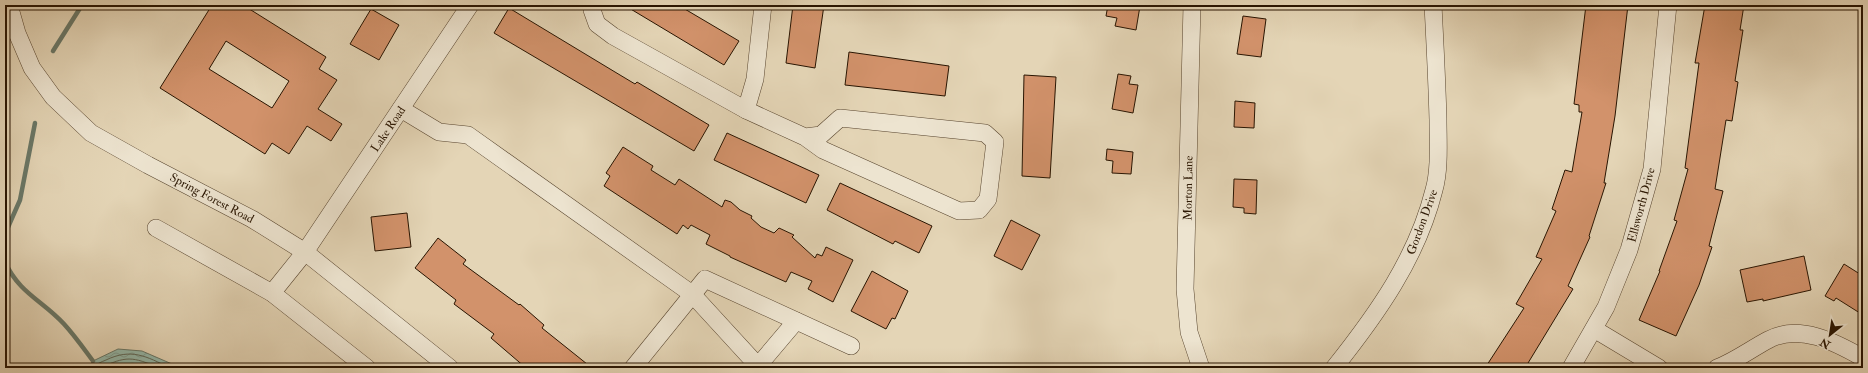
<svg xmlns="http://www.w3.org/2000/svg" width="1868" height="373" viewBox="0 0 1868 373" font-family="'IM FELL Double Pica',serif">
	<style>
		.water { fill: url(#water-waves); stroke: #697767 }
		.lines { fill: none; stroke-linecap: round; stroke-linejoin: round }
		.shore { stroke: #5e6656; stroke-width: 1 }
		.stream { stroke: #697767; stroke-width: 4.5 }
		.building { fill: #d2926b; stroke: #281401; fill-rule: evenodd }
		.minor-casing { stroke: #57442e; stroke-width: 18 }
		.minor { stroke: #ede4d0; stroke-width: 17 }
		.labels { text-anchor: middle; stroke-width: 3; stroke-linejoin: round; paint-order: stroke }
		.street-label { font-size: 12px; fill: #281401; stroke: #ede4d0 }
	</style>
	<defs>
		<pattern id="water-waves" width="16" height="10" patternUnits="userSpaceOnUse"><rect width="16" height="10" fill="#95b9ab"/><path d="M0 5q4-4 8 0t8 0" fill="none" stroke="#809e91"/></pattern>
	</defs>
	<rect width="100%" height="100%" fill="#e4d5b6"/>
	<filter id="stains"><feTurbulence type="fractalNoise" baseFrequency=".005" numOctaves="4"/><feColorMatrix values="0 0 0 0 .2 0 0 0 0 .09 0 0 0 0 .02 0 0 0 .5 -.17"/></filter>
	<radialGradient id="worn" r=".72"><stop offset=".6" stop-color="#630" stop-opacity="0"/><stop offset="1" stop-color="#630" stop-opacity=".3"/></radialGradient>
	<path class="water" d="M118,349L142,351L172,364L176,368H87L93,361Z"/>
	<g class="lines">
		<g class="shore">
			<path d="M93,368C96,364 101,362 106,360C131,348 146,356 170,368"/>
			<path d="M100,368C126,356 132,356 159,368"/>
		</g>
		<g class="stream">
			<path d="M53,51L82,5"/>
			<path d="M5,234L20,200L35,123"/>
			<path d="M5,262C19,293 43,301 64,324C75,336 84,349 93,361"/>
		</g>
	</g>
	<g class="building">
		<path d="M212,5H243L326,57L319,69L337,80L318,109L342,124L331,141L307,126L289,154L272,143L265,154L160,88ZM226,41L289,81L272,108L209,69Z"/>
		<path d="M624,5H678L739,41L724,65Z"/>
		<path d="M793,5H824L815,68L786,63Z"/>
		<path d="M1108,5L1140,6L1136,30L1115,26L1117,18L1106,16Z"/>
		<path d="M1586,5H1628L1615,116L1604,183H1606L1589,236L1590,237L1568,286L1573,289L1525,368H1485L1524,308L1516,304L1542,259L1536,257L1556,211L1552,209L1565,170L1572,172L1582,112H1579V105L1574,104Z"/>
		<path d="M1705,5H1744L1740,30H1743L1735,81L1738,82L1732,121L1726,120L1715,189L1723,191L1709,246L1712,247L1699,285L1676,336L1639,320L1660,271H1659L1677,221L1674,220L1688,169L1685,168L1699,63H1695Z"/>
		<path d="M509,8L615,72L635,84L637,82L709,125L694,151L494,33Z"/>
		<path d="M371,9L399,25L379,60L350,44Z"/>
		<path d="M1243,16L1266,19L1261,57L1237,54Z"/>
		<path d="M849,52L949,66L945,96L845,85Z"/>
		<path d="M1118,74L1131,76L1129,84L1138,85L1133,113L1112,109Z"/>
		<path d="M1024,75L1056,77L1050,178L1022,176Z"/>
		<path d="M1235,101L1255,103L1254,128L1234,127Z"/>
		<path d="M727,133L819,175L806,203L714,160Z"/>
		<path d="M623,147L653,166L651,170L675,185L679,179L722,207L725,200L731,202L740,210L752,216L751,218L761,227L774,233L779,228L794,235L792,237L815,258L817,254L822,256L826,247L853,260L833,302L808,289L812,281L791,272L786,282L730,257V256L706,244L710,235L691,225L688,229L683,225L677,234L604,186L610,176L606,173Z"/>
		<path d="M1107,149L1133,152L1131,174L1112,173L1113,161L1106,160Z"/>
		<path d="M1234,179L1257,180L1256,214L1244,213V208L1233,207Z"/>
		<path d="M840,183L932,226L919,253L895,241L893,244L827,210Z"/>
		<path d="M407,213L411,247L375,251L371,217Z"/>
		<path d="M1011,220L1040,235L1022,270L994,256Z"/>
		<path d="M438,238L466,260L463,264L519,305L520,304L544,325L542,328L592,368H526L491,338L494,334L454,304L456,300L415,268Z"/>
		<path d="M1804,256L1811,290L1763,301V299L1747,302L1740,270Z"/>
		<path d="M1844,264L1863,276V315L1836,298L1834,301L1825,296Z"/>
		<path d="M872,271L908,291L895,319L892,318L886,329L851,311Z"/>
	</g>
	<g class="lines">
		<g class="minor-casing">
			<g id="minor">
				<path d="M9,5L17,33L32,68L53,97L91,133L148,165L252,219L305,252L450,368"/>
				<path d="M594,5L592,10L597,24L613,36L746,110L755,79L763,5"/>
				<path d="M1192,5L1185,289L1189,332L1201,368"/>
				<path d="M401,109L439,132L468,135L692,294L758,366L796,321"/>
				<path d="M746,110L805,137L821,135L840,118L985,133L995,142L988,199L979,210L959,211L823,150L805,137"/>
				<path d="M156,228L272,293L367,368"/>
				<path d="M272,293L305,252L470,5"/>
				<path d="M1594,329L1659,368"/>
				<path d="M633,368L705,279L851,346"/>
				<path d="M1334,368C1377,314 1417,258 1434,190C1440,169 1438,141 1438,120C1437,82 1435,43 1433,5"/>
				<path d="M1571,368L1606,307L1629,250L1652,169L1668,5"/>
				<path d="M1717,368C1735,361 1751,349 1768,340C1799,323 1835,342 1863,358"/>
			</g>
		</g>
		<use href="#minor" class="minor"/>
	</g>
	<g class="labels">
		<g class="street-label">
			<text transform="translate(388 129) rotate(-56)" y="4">Lake Road</text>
			<text transform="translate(1188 188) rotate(-89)" y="4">Morton Lane</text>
			<text transform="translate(212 198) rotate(28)" y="4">Spring Forest Road</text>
			<text transform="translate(1641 205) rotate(-75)" y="4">Ellsworth Drive</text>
			<text transform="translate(1422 222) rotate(-70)" y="4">Gordon Drive</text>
		</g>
	</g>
	<rect width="1868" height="373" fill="none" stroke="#e4d5b6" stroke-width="20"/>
	<rect x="6" y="6" width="1856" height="361" fill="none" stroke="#281401" stroke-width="2"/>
	<rect x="10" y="10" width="1848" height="353" fill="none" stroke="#281401"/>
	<g transform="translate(1830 335) rotate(210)" stroke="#ede4d0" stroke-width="3" paint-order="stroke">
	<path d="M0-3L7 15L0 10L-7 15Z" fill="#281401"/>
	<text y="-6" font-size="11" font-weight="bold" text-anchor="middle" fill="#281401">N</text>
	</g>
	<rect width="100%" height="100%" filter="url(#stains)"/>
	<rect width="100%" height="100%" fill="url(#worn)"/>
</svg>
